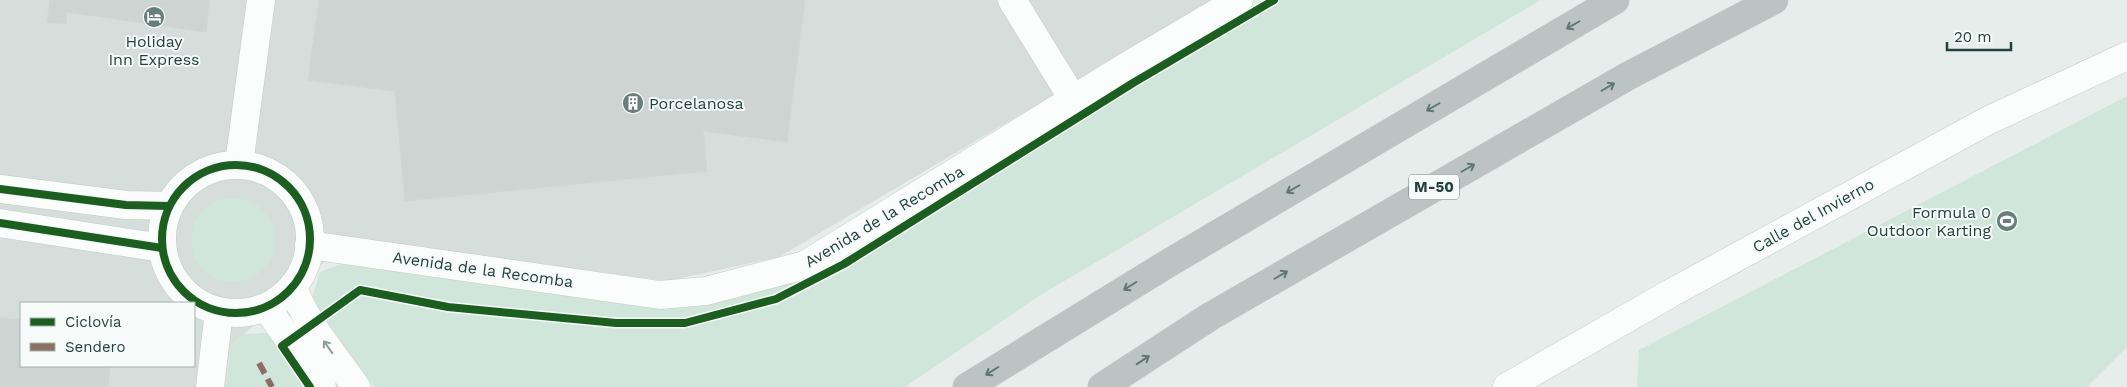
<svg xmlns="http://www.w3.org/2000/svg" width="2127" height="387" viewBox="0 0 2127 387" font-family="'Work Sans',sans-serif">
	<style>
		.built { fill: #d5dedb; fill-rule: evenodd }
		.green { fill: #d0e6da }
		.building { fill: #ced4d2; stroke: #d0d6d4 }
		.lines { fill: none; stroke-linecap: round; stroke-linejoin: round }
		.minor-casing { stroke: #c4cac8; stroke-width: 29 }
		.highway-casing { stroke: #c2ccca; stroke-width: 29 }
		.minor { stroke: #fbfcfc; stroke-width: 28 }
		.highway { stroke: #bbc4c3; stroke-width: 28 }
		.quiet { stroke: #8d6e63; stroke-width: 6; stroke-dasharray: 12 6; stroke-linecap: butt }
		.cycleway-casing { stroke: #f6fbf9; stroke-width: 11 }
		.cycleway { stroke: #1b5e20; stroke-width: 8 }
		.oneway { stroke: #607674 }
		.oneway2 { stroke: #8f9f9e }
		.labels { text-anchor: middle; stroke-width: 4; stroke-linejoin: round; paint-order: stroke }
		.shield { fill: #f6fbf9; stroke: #627a77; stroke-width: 1 }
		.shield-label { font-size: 15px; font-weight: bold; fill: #23423f }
		.poi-label { font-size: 16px; fill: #23423f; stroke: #f6fbf9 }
		.street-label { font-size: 16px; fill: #23423f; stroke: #f6fbf9 }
	</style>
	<rect width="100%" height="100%" fill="#e7edeb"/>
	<path class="built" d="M0,0H1215L779,257L667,281L351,238L231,346L225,387H0ZM21,303H194V366H21Z"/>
	<g class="green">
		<path d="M1271,0H1541L1039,296L905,387H374L325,319L312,298L320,272L347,262L760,290Z"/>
		<path d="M2127,96V347L2087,387H1637L1639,350Z"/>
		<circle cx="233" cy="240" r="42"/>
		<path d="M268,333L303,387H225L231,347L244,334Z"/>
	</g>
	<g class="building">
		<path d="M50,0H210L206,32L67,12L66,24L47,22Z"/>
		<path d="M319,0H805L787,142L703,131L707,171L405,201L395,91L308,80Z"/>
		<path d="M0,318L21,320V366H110L108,387H0Z"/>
	</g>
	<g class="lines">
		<g class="minor-casing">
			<g id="minor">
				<path d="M1012,0L1073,99"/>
				<path d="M239,164L261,0"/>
				<circle cx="236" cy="239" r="74"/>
				<path d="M0,189L126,205L169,206"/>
				<path d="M0,223L162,248"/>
				<path d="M309,245L660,295L706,291L805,265L1124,68L1239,0"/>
				<path d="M293,287C306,324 334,355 356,387"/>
				<path d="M267,308L322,387"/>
				<path d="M210,387L219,312"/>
				<path d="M1507,387L1671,293L1989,120L2127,56"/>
			</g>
		</g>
		<g class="highway-casing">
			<g id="highway">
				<path d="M967,387L1172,261L1615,0"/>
				<path d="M1102,387L1211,316L1628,76L1774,0"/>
			</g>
		</g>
		<use href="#minor" class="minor"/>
		<use href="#highway" class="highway"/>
		<path class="quiet" d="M259,363L272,387"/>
		<g class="cycleway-casing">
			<g id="cycleway">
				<circle cx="236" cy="239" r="74"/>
				<path d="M0,189L126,205L169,206"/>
				<path d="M0,223L162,248"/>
				<path d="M310,387L282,346L360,290L448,307L616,323H685L776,299L844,264L1133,83L1274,0"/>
			</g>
		</g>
		<use href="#cycleway" class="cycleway"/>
	</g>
	<defs><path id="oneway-shaft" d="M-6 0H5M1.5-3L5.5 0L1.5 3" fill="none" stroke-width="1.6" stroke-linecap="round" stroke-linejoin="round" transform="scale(1.25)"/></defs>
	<g class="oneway">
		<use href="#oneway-shaft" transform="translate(1573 25) rotate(150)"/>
		<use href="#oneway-shaft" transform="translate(1608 87) rotate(-30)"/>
		<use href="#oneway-shaft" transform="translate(1433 107) rotate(150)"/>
		<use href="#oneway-shaft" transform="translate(1468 168) rotate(-30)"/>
		<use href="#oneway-shaft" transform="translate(1293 189) rotate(150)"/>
		<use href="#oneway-shaft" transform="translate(1281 275) rotate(-30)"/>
		<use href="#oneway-shaft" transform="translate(1130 286) rotate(148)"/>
		<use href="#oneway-shaft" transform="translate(1143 360) rotate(-33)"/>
		<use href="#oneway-shaft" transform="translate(992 371) rotate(148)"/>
	</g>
	<use class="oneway2" href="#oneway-shaft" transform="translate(328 347) rotate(-125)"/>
	<defs>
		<g id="hotel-disc" transform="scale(1.125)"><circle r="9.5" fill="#687e7b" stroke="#f6fbf9"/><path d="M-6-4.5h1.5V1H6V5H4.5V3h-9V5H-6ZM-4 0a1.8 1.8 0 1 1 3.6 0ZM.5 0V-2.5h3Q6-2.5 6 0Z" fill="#fff"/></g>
		<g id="building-disc" transform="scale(1.125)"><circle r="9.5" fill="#687e7b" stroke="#f6fbf9"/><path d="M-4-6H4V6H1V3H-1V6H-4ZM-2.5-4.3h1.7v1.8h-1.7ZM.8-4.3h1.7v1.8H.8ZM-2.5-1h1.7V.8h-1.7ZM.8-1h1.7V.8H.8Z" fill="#fff"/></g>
		<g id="stadium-disc" transform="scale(1.125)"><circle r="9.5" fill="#687e7b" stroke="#f6fbf9"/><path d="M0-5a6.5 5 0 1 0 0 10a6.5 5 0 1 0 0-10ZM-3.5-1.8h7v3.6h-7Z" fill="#fff"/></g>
	</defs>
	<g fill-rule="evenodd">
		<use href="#hotel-disc" x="154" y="17"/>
		<use href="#building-disc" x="633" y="103"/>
		<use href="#stadium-disc" x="2007" y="221"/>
	</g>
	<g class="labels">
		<rect class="shield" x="1409" y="174.5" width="50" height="25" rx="4"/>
		<g class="shield-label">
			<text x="1434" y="192">M-50</text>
		</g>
		<g class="poi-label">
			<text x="154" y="47">Holiday<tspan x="154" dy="18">Inn Express</tspan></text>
			<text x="649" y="109" text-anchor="start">Porcelanosa</text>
			<text x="1991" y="218" text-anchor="end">Formula 0<tspan x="1991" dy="18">Outdoor Karting</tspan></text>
		</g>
		<g class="street-label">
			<text transform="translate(1813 215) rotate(-29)" y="6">Calle del Invierno</text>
			<text transform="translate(884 216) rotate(-31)" y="6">Avenida de la Recomba</text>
			<text transform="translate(483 269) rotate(8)" y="6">Avenida de la Recomba</text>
		</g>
	</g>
	<rect x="20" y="302" width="175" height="65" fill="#f6fbf9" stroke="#a2b1af"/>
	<rect x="30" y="318" width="25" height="8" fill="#1b5e20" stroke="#a2b1af"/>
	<text x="65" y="327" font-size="15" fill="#23423f">Ciclovía</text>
	<rect x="30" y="343" width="25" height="8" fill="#8d6e63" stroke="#a2b1af"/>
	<text x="65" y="352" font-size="15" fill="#23423f">Sendero</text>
	<path d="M1947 42v8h64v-8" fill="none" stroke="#23423f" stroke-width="2.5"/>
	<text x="1954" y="42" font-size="15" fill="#23423f" stroke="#f6fbf9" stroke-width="4" paint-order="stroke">20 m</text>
</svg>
